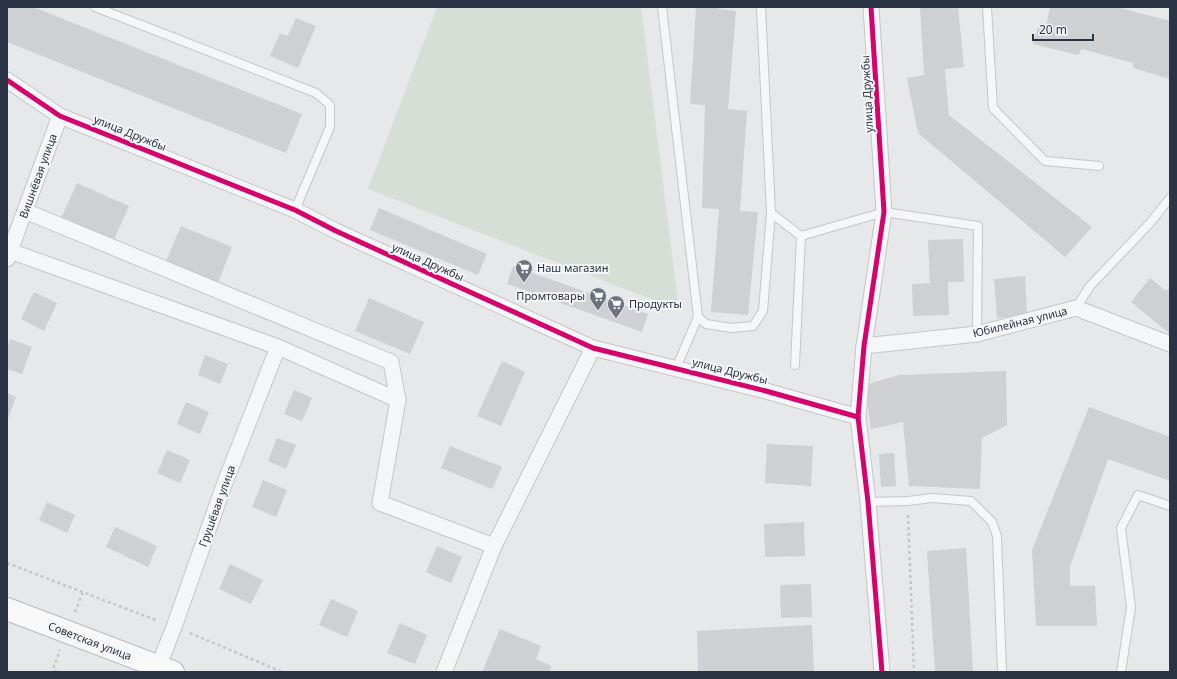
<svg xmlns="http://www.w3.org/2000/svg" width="1177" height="679" viewBox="0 0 1177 679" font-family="'Noto Sans',sans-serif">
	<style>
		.green { fill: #d6ded6 }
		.building { fill: #ced0d3 }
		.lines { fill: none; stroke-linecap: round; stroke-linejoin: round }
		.lane-casing { stroke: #c4c6c8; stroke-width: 10 }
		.street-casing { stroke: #c4c6c8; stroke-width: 17 }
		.highway-casing { stroke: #b8bbbf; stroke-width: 24 }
		.path { stroke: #c5c6ca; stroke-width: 2.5; stroke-dasharray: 3 3; stroke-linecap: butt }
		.lane { stroke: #f5f6f7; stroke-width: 8 }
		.street { stroke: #f5f6f7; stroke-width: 15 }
		.highway { stroke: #f8f8f8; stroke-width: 22 }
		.cycleway-casing { stroke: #f4f6f9; stroke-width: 8 }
		.cycleway { stroke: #d6006c; stroke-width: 5 }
		.labels { text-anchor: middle; stroke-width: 4; stroke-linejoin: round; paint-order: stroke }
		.street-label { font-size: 11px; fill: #2b3445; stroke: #f4f6f9 }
		.poi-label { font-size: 11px; fill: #2b3445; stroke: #f4f6f9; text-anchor: start }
	</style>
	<rect width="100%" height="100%" fill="#e6e8ea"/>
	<path class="green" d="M437,7H641L679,310L368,189Z"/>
	<g class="building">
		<path d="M7,7H33L302,114L286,153L7,42Z"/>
		<path d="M696,7H719V9L736,11L728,109L747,111L740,211L758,212L748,315L711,312L719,209L702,208L705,105L690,104Z"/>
		<path d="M920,7H958L964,67L945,69L949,115L1092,227L1065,257L918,133L907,78L924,75Z"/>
		<path d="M1050,7H1117L1170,21V79L1133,68V63L1082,49L1078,55L1033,44L1039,24L1046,27Z"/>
		<path d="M296,18L316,26L298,68L270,56L280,33L288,36Z"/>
		<path d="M77,183L129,206L113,242L61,218Z"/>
		<path d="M379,208L487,254L478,275L370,230Z"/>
		<path d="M181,226L232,247L218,283L166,261Z"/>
		<path d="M963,239L964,282H948L949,315L913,316L912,284L930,283L928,240Z"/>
		<path d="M513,266L648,314L642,332L507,284Z"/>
		<path d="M1025,276L1027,315L997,318L994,279Z"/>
		<path d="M1150,278L1166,291L1170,287V334L1131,302Z"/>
		<path d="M34,292L57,303L44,331L21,319Z"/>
		<path d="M369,298L424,322L410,354L355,331Z"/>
		<path d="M10,339L32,347L22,374L7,369V348Z"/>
		<path d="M205,355L228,364L220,384L198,375Z"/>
		<path d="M502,361L525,372L501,426L477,416Z"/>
		<path d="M1006,371L1007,425L982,438L980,489L909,486L903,422L871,429L865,385L899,375Z"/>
		<path d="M294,390L312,398L302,421L284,414Z"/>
		<path d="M7,393L16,397L7,421Z"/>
		<path d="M186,402L209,412L200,434L177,424Z"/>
		<path d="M1089,407L1170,437V481L1108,459L1070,567V586H1095L1097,626H1036L1032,550Z"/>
		<path d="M277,438L296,445L286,469L268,461Z"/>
		<path d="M767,444L813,446L811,486L765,483Z"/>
		<path d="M450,446L502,467L492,489L441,468Z"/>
		<path d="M167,450L190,460L180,483L157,473Z"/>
		<path d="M894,453L896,486L881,487L879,454Z"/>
		<path d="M263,480L287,490L276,517L252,507Z"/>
		<path d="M47,502L75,515L67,533L39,520Z"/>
		<path d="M804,522L805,556L765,557L764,524Z"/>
		<path d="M115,527L157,546L148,567L106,547Z"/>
		<path d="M437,546L462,557L451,583L426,572Z"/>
		<path d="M966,548L973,672H935L927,551Z"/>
		<path d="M230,564L263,580L251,604L219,589Z"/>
		<path d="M811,584L812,617L781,618L780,585Z"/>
		<path d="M331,599L358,611L347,637L319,625Z"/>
		<path d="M400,623L427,635L415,664L387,653Z"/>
		<path d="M812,625L814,672H698L697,631Z"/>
		<path d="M500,629L541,646L536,659L552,666L549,672H482Z"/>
	</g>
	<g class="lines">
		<g class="lane-casing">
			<g id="lane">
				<path d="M95,7L316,93L330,105V127L295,210"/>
				<path d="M662,7L698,317L676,368"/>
				<path d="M761,7L771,213L801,236L884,212L978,226L977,334"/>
				<path d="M987,7L993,108L1045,161L1099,166"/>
				<path d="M1076,308L1090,286L1150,223L1170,198"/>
				<path d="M698,317L706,324L731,328L753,326L763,311L771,213"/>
				<path d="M795,365L801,236"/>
				<path d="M868,502L908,501L932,498L971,501L992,522L997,536L1002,672"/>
				<path d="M1121,672L1131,607L1121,528L1138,495L1170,506"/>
			</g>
		</g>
		<g class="street-casing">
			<g id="street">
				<path d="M871,7L884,212L864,346L858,417L868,502L882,672"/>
				<path d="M7,80L60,116L295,210L336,231L593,348L766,391L858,417"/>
				<path d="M25,211L391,362L398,400"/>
				<path d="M10,251L278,347L398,400L380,503L494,546"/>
				<path d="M7,259L60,116"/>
				<path d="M864,346L977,334L1076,308L1170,344"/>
				<path d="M158,667L174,627L224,485L278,347"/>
				<path d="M444,672L494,546L593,348"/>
			</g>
		</g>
		<g class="highway-casing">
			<path id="highway" d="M7,609L173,672"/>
		</g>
		<g class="path">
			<path d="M908,515L914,672"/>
			<path d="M7,563L158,621"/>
			<path d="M75,612L83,592"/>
			<path d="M190,633L282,672"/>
			<path d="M57,672L53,669L60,650"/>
		</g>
		<use href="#lane" class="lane"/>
		<use href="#street" class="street"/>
		<use href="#highway" class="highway"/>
		<g class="cycleway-casing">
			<g id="cycleway">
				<path d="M871,7L884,212L864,346L858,417L868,502L882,672"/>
				<path d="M7,80L60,116L295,210L336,231L593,348L766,391L858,417"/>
			</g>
		</g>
		<use href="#cycleway" class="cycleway"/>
	</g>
	<defs>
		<g id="supermarket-pin" transform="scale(0.9)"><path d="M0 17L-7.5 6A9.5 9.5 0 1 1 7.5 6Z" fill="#6c737f" stroke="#f4f6f9"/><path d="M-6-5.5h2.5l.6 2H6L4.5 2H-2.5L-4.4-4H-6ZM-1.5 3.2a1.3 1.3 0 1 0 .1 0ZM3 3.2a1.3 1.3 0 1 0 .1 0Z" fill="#fff"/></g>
	</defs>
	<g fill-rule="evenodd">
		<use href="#supermarket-pin" x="524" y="268"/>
		<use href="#supermarket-pin" x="598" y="296"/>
		<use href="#supermarket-pin" x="616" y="304"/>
	</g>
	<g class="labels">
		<g class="street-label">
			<text transform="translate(867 94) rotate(-93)" y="4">улица Дружбы</text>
			<text transform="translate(130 133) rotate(22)" y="4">улица Дружбы</text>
			<text transform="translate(38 176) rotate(-70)" y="4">Вишнёвая улица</text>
			<text transform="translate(428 262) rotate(24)" y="4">улица Дружбы</text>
			<text transform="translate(1020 322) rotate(-14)" y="4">Юбилейная улица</text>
			<text transform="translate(730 371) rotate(14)" y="4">улица Дружбы</text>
			<text transform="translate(217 506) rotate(-70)" y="4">Грушёвая улица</text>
			<text transform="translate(90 641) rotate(21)" y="4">Советская улица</text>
		</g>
		<g class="poi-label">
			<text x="537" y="272">Наш магазин</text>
			<text x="585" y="300" text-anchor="end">Промтовары</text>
			<text x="629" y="308">Продукты</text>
		</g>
	</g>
	<rect width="1177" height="679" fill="none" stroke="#2b3445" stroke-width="16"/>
	<path d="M1033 34v6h60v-6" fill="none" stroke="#2b3445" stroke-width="2"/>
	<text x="1039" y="34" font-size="12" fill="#2b3445" stroke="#f4f6f9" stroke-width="3" paint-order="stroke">20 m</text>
</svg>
